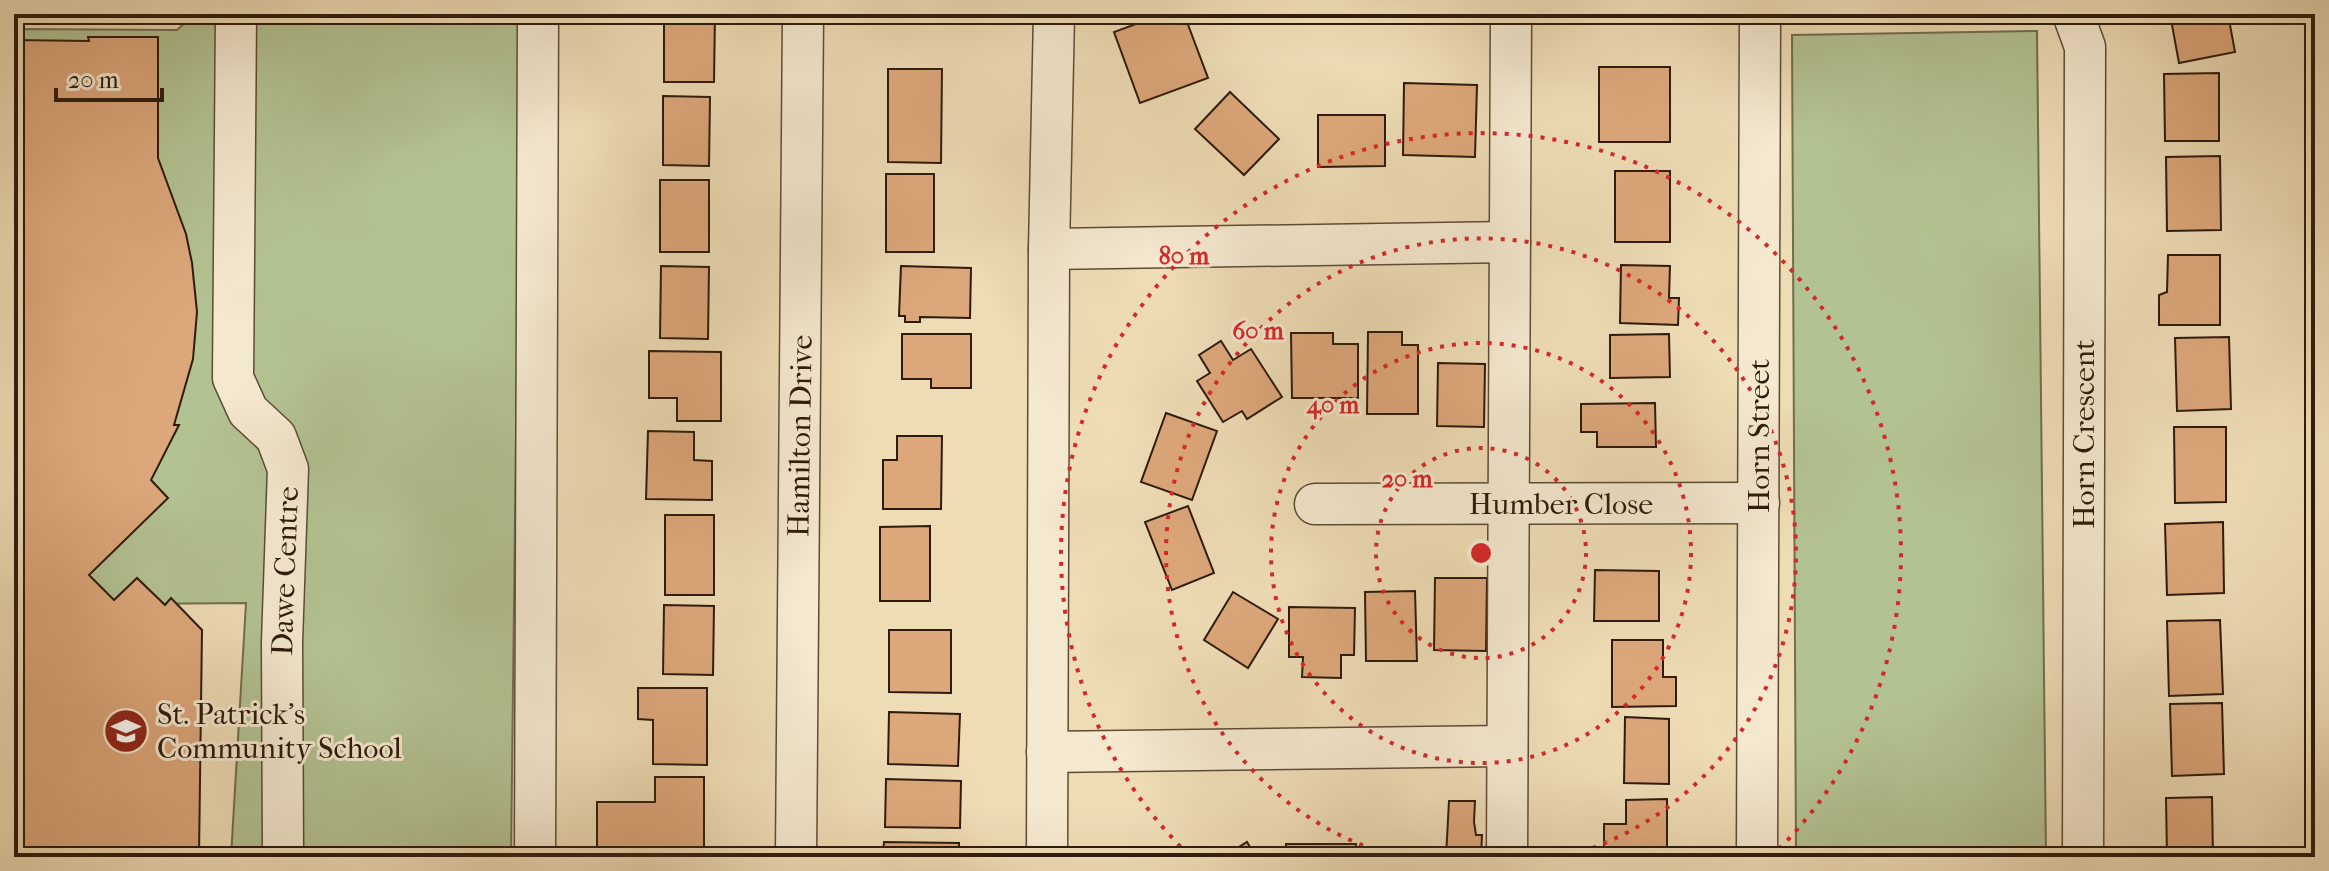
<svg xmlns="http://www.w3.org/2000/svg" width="2329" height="871" viewBox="0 0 2329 871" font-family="'IM FELL French Canon',serif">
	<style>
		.green { fill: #b3c292; stroke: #706e4f; stroke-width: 2 }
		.building { fill: #dca77b; stroke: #2e1b0c; stroke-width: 2 }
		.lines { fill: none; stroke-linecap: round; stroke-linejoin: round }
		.minor-casing { stroke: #5e4b36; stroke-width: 43 }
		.minor { stroke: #f4e8cf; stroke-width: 40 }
		.ring { fill: none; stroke: #d62828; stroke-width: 4; stroke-dasharray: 4 8 }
		.labels { text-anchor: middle; stroke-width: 6; stroke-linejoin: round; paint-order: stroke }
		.street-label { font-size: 30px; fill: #2e1b0c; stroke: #f4e8cf }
		.poi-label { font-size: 30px; fill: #2e1b0c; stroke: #f4e8cf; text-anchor: start }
		.centre { fill: #d62828; stroke: #f4e8cf; stroke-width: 4 }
		.ring-label { font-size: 24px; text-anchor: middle; font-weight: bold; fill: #d62828; stroke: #f4e8cf; stroke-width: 6; stroke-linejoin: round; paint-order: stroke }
	</style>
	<rect width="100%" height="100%" fill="#eedcb5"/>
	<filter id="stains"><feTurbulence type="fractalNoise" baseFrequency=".0025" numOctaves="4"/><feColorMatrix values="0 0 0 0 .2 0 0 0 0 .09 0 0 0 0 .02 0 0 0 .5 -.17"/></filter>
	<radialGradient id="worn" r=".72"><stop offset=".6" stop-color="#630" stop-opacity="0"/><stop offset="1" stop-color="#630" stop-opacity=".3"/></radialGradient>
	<g class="green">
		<path d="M195,14H521L511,857H231L246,603L14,605V29L177,30Z"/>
		<path d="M2037,31L2046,857H1796L1792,35Z"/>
	</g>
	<g class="building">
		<path d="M664,14H715L714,82H664Z"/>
		<rect x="938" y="14" width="20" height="7"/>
		<path d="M1163,14H1184L1208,78L1140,103L1114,32Z"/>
		<path d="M2170,14H2228L2235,52L2179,63Z"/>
		<path d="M88,37H158V158L186,234L192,263L197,312L193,359L174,425H179L151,480L168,498L89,575L114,600L137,578L165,605L171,598L202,630L199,857H14V40L89,41Z"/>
		<rect x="1599" y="67" width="71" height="75"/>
		<path d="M888,69H942L941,163L888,162Z"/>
		<path d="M2219,73V141H2165L2164,74Z"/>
		<path d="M1404,83L1477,85L1475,157L1403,155Z"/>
		<path d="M1230,92L1279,139L1244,175L1195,129Z"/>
		<path d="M663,96L710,97L709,166L663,165Z"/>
		<path d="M1318,115H1385V166L1318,167Z"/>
		<path d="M2220,156L2221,230L2167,231L2166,157Z"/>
		<rect x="1615" y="171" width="55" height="71"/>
		<rect x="886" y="174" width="48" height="78"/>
		<rect x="660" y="180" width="49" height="72"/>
		<path d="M2168,255H2220V325H2159V295L2167,292Z"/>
		<path d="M1621,265L1670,266L1669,298H1679L1678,325L1620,323Z"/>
		<path d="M661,266L709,267L708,339L660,338Z"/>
		<path d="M901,266L971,268L970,318L920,317V322H905V316H899Z"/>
		<path d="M1368,332H1402V345H1418V414H1367Z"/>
		<path d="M1291,333H1333V344H1358V398H1292Z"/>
		<path d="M902,334H971V388H931V379H902Z"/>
		<path d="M1669,334L1670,377L1610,378V335Z"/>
		<path d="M2229,337L2231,409L2177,411L2175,338Z"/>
		<path d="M1221,341L1233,360L1251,349L1282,397L1247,419L1242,411L1223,422L1197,381L1210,373L1199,355Z"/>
		<path d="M649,351L721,352V421H677V398H649Z"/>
		<path d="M1438,363L1485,364L1484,427L1437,426Z"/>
		<path d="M1655,403L1656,447H1597V432H1581V404Z"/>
		<path d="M1166,413L1217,431L1192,500L1141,482Z"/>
		<path d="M2174,427H2226V502L2175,503Z"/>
		<path d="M648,431L694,432V460L712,461V500L646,499Z"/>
		<path d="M897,436H942L941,509H883V460H897Z"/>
		<path d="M1188,506L1214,573L1172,590L1145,522Z"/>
		<rect x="665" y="515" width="49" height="80"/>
		<path d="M2223,522L2224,593L2167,595L2165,524Z"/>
		<path d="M930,526V601H880V527Z"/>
		<path d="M1595,570L1659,571V621H1594Z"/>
		<path d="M1435,578H1487L1486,651L1434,650Z"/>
		<path d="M1415,591L1417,661H1366L1365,592Z"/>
		<path d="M1233,592L1278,619L1248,668L1204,640Z"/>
		<path d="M664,605L714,606L713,675L663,674Z"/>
		<path d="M1289,607L1355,608L1354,655H1341V678L1302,677L1303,657H1289Z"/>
		<path d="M2220,620L2223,694L2169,696L2167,621Z"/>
		<path d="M889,630H951V693L889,692Z"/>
		<path d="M1612,640H1663V677H1676V706L1612,707Z"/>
		<path d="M638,688H707V765L653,764V720L638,719Z"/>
		<path d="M2222,703L2224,774L2172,776L2170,704Z"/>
		<path d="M889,712L960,714L958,766L888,764Z"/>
		<path d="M1625,717L1669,719V784L1624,783Z"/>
		<path d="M655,777H704V848L597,849V802H655Z"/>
		<path d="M886,779L961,781L960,828L885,827Z"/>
		<path d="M2212,797L2213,857H2167L2166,798Z"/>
		<path d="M1667,799V857H1604V824H1626V800Z"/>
		<path d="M1449,801H1475L1474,822L1476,835H1482L1481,857H1446Z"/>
		<path d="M884,842L959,843V857H883Z"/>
		<path d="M1247,842L1256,857H1223Z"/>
		<rect x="1286" y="844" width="70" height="13"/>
		<rect x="1365" y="854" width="49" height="3"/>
	</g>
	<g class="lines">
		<g class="minor-casing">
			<g id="minor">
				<path d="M236,14L233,378L248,411L276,437L288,469L282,642L283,857"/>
				<path d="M2073,14L2085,47L2083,857"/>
				<path d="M1049,249L1510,242"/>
				<path d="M1315,504L1759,503"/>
				<path d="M1047,752L1507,746"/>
				<path d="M535,857L538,14"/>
				<path d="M796,857L803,14"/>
				<path d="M1047,857L1049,249L1054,14"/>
				<path d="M1507,857L1511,14"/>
				<path d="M1757,857L1760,14"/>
			</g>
		</g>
		<use href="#minor" class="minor"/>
	</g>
	<g class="ring">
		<circle cx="1481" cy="553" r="105"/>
		<circle cx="1481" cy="553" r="210"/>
		<path d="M1397 857A315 315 0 1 1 1565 857"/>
		<path d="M1189 855A420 420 0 1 1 1773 855"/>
	</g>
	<defs>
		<g id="school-disc" transform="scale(2.3)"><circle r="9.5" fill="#8f2418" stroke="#f4e8cf"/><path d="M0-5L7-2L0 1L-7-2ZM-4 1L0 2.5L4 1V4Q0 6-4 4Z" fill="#fff"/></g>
	</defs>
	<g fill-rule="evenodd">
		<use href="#school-disc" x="126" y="731"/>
	</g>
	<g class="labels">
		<g class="street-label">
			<text transform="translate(2084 434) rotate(-90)" y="10">Horn Crescent</text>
			<text transform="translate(800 436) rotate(-89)" y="10">Hamilton Drive</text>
			<text transform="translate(1759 436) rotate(-90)" y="10">Horn Street</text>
			<text x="1561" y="514">Humber Close</text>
			<text transform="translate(285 571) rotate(-88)" y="10">Dawe Centre</text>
		</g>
		<g class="poi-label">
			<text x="157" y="724">St. Patrick's<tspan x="157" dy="34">Community School</tspan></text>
		</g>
	</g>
	<circle cx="1481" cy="553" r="12" class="centre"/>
	<g class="ring-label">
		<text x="1184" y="264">80 m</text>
		<text x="1258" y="339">60 m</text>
		<text x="1333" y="413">40 m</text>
		<text x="1407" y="487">20 m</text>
	</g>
	<rect width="2329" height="871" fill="none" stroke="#eedcb5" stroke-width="48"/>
	<rect x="16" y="16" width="2297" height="839" fill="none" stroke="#2e1b0c" stroke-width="4"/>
	<rect x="24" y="24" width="2281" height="823" fill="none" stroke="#2e1b0c" stroke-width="2"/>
	<path d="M56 88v12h106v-12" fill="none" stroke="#2e1b0c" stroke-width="4"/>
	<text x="68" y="88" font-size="24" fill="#2e1b0c" stroke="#f4e8cf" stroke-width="6" paint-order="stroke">20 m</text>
	<rect width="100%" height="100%" filter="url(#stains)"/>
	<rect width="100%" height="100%" fill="url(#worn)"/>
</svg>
